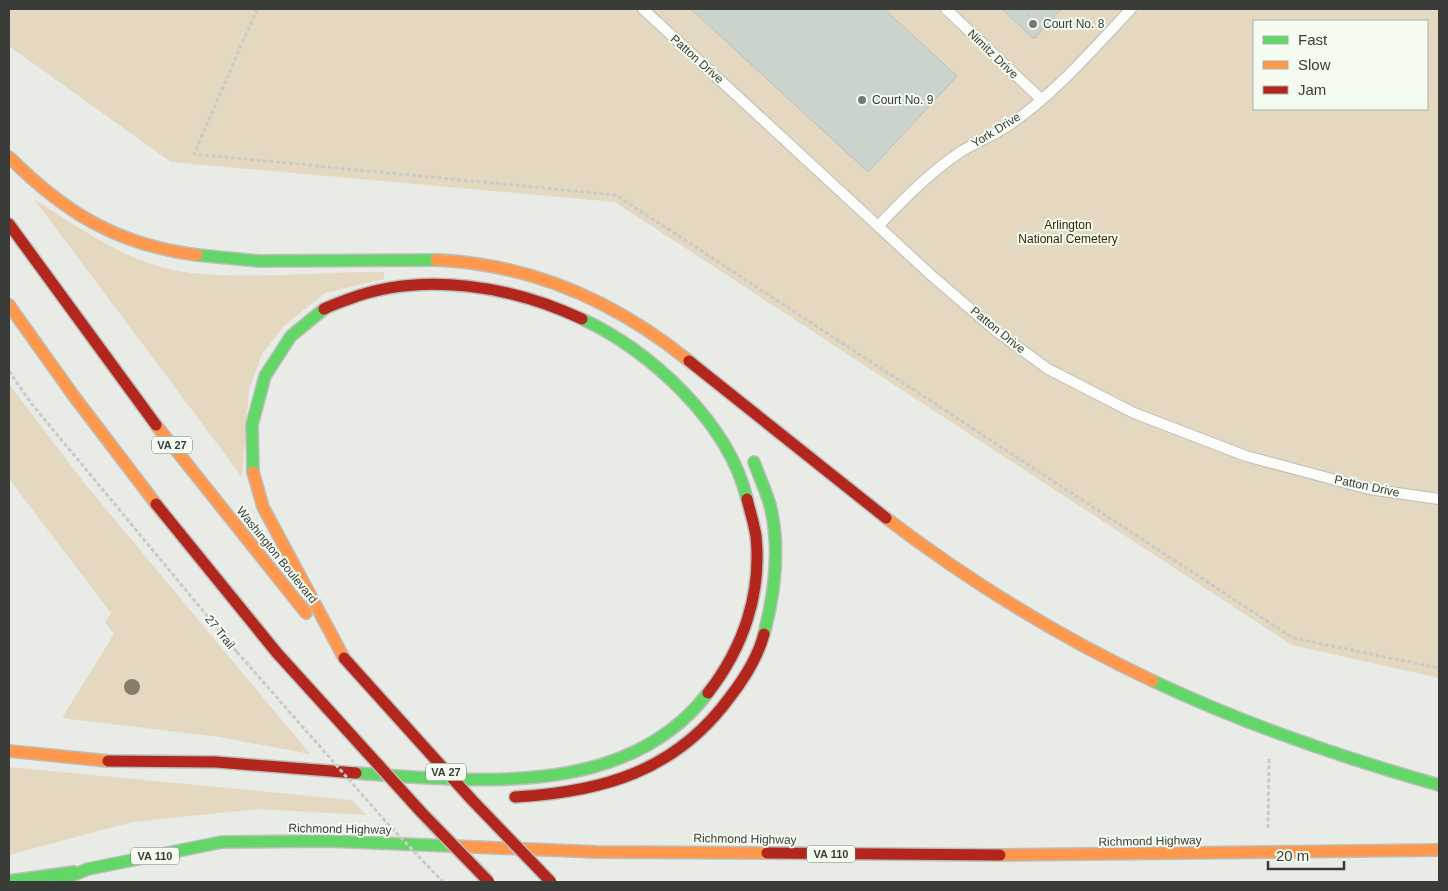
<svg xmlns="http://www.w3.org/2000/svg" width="1448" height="891" viewBox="0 0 1448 891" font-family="Arial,sans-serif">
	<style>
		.green { fill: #e4d8c1; fill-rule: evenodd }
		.building { fill: #cad4cd; stroke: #bbbebb }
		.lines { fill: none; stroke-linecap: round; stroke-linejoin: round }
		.lane-casing { stroke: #bbbeb9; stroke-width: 12 }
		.fast-casing { stroke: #bbbeb9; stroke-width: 14 }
		.slow-casing { stroke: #bbbeb9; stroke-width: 14 }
		.jam-casing { stroke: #bbbeb9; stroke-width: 14 }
		.path { stroke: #c9cbc8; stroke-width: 3; stroke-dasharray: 4 2.5; stroke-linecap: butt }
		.lane { stroke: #fcfcfb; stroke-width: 10 }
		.fast { stroke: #63d668; stroke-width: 11 }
		.slow { stroke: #ff974d; stroke-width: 11 }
		.jam { stroke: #b3261e; stroke-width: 11 }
		.jam-bridge-casing { stroke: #bbbeb9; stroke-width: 14; stroke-linecap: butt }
		.path-bridge { stroke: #c9cbc8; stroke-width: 3; stroke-dasharray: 4 2.5; stroke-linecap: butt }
		.jam-bridge { stroke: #b3261e; stroke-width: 11 }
		.tree { fill: #877e69 }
		.poi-dot { fill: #767975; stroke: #f4fcf1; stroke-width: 2 }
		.labels { text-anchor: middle; stroke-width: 4; stroke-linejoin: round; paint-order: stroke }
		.shield { fill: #f4fcf1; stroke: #717670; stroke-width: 1 }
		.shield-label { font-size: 11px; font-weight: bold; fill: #393c38 }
		.poi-label { font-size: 12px; fill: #393c38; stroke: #f4fcf1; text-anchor: start }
		.street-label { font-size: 12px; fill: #393c38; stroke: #f4fcf1 }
		.park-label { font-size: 12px; fill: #372502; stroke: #f4fcf1 }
	</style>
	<rect width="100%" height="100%" fill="#e8ebe6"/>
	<g class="green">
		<path d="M9,9H1439V678L1292,645L615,202L171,162L9,46ZM1254,21H1427V109H1254Z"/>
		<path d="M34,199C82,230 132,266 191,273C255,280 320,271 384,272V279L325,293L284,326L262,354L249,390L242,477Z"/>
		<path d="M9,384L85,484L310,754L219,737L62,718L114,634L105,622L111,613L9,479Z"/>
		<path d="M9,767L352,800L366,815L258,809L132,822L9,855Z"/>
	</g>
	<g class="building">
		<path d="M691,9H884L957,76L868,172Z"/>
		<path d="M1002,9H1061L1034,39Z"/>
	</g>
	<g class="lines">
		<g class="lane-casing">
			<g id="lane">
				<path d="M643,9L931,275L996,331L1048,369L1134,413L1246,456L1369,489L1439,499"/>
				<path d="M946,9L1041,99"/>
				<path d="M879,225C904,199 931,171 962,151C977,142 994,135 1009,125C1055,94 1093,49 1131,9"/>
			</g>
		</g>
		<g class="fast-casing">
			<g id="fast">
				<path d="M197,255L259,261L436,260"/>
				<path d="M582,319C650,350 729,423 747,499"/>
				<path d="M754,462C759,476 766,491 770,505C781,548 775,592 764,634"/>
				<path d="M253,472L252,425L265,376L291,336L324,309"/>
				<path d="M1153,681C1246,725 1340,757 1439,785"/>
				<path d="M356,773C474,781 626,800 708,693"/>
				<path d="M9,881L74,872"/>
				<path d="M56,882L88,869L222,842L328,841L451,846"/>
			</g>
		</g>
		<g class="slow-casing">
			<g id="slow">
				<path d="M9,157C65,213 118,245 197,255"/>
				<path d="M436,260C531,264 616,302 689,361"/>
				<path d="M9,305L73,395L156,504"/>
				<path d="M156,425L306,613"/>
				<path d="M253,472L263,507L344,658"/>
				<path d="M886,518C969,581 1059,637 1153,681"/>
				<path d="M9,751L108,761"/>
				<path d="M451,846L597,852L767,853"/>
				<path d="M1000,855L1439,850"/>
			</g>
		</g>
		<g class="jam-casing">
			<g id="jam">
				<path d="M9,224L156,425"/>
				<path d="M324,309C332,305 341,302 349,299C423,271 512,286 582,319"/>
				<path d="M689,361L886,518"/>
				<path d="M156,504L277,653"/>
				<path d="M708,693C743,648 762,594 756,536C754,524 750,511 747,499"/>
				<path d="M108,761L216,762L356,773"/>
				<path d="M515,797C603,792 676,771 730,697C744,679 758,657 764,634"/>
				<path d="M767,853L1000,855"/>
			</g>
		</g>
		<g class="path">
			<path d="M257,9L194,154L616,195L1293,638L1439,668"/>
			<path d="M1022,9L1033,19"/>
			<path d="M9,371L31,403L237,652"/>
			<path d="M1268,828L1269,759"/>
		</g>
		<use href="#lane" class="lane"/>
		<use href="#fast" class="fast"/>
		<use href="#slow" class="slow"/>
		<use href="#jam" class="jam"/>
		<g class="jam-bridge-casing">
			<g id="jam-bridge">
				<path d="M277,653L422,813L489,882"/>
				<path d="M344,658L472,800L551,882"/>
			</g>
		</g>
		<path class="path-bridge" d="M237,652L387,823L443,882"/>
		<use href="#jam-bridge" class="jam-bridge"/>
	</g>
	<circle class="tree" cx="132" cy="687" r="8"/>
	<g class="poi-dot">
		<circle cx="1033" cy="24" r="5"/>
		<circle cx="862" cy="100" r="5"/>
	</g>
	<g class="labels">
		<g class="shield">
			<rect x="152" y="436.5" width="40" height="17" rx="4"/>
			<rect x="426" y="763.5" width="40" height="17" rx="4"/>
			<rect x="807" y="845.5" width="48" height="17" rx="4"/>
			<rect x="131" y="847.5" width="48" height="17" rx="4"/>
		</g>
		<g class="shield-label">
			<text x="172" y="449">VA 27</text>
			<text x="446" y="776">VA 27</text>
			<text x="831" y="858">VA 110</text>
			<text x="155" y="860">VA 110</text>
		</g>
		<g class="poi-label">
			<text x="1043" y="28">Court No. 8</text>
			<text x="872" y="104">Court No. 9</text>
		</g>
		<g class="street-label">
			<text transform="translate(993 54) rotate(44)" y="4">Nimitz Drive</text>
			<text transform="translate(697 59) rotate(42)" y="4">Patton Drive</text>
			<text transform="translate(996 130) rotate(-32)" y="4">York Drive</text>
			<text transform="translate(998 330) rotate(39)" y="4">Patton Drive</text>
			<text transform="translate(1367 486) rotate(12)" y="4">Patton Drive</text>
			<text transform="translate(277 555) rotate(51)" y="4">Washington Boulevard</text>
			<text transform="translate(220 632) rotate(51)" y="4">27 Trail</text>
			<text transform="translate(340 829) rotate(1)" y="4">Richmond Highway</text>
			<text transform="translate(745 839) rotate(1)" y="4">Richmond Highway</text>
			<text transform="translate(1150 841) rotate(-1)" y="4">Richmond Highway</text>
		</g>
		<g class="park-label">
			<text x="1068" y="229">Arlington<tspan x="1068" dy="14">National Cemetery</tspan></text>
		</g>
	</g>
	<rect width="1448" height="891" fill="none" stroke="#393c38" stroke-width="20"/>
	<rect x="1253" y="20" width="175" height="90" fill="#f4fcf1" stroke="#a9afa7"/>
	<rect x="1263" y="36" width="25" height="8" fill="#63d668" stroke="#a9afa7"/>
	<text x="1298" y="45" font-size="15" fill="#393c38">Fast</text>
	<rect x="1263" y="61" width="25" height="8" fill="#ff974d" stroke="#a9afa7"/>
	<text x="1298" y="70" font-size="15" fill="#393c38">Slow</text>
	<rect x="1263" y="86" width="25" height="8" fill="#b3261e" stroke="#a9afa7"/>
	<text x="1298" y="95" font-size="15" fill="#393c38">Jam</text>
	<path d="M1268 861v8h76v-8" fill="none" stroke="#393c38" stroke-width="2.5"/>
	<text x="1276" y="861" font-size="15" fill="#393c38" stroke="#f4fcf1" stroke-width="4" paint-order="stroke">20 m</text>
</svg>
